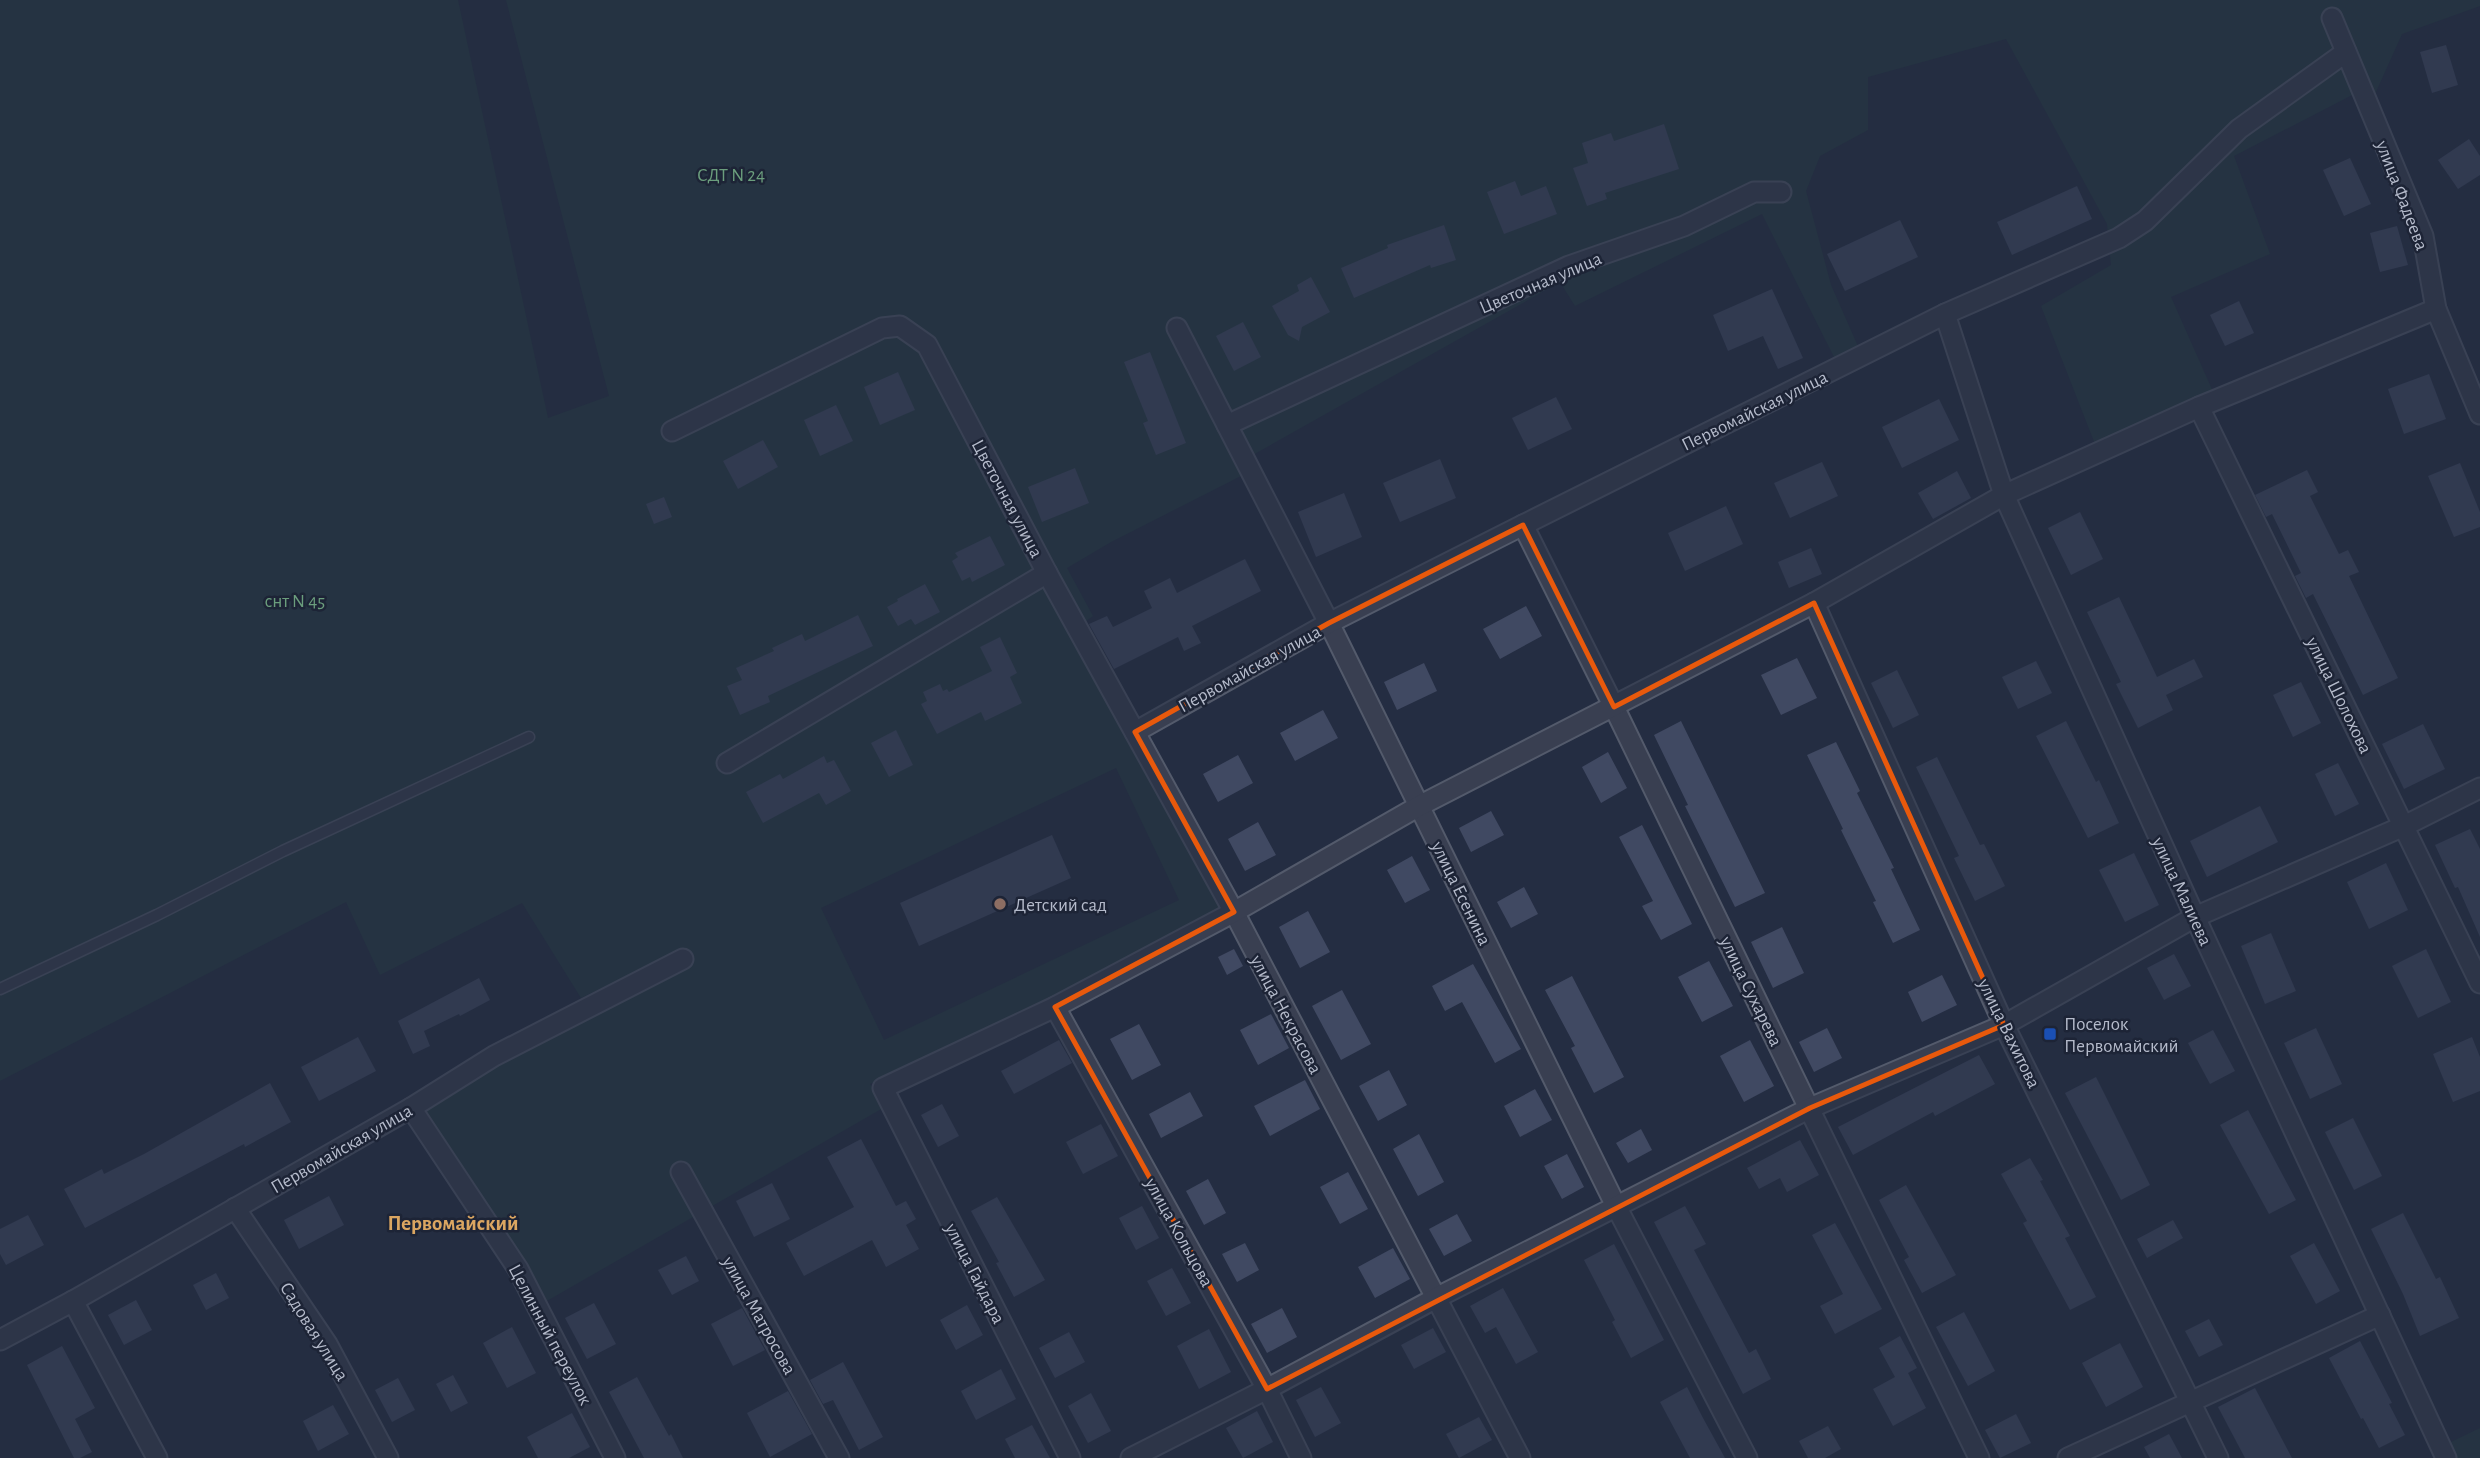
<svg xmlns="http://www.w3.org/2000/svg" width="2480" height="1458" viewBox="0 0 2480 1458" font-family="'Alegreya Sans',sans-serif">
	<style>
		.green { fill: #263b43; fill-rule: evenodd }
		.building { fill: #404962 }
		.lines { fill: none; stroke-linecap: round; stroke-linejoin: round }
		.service-casing { stroke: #535a6b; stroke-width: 13 }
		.minor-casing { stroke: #535a6b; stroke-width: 23 }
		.service { stroke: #393f51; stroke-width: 10 }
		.minor { stroke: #393f51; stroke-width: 19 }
		.marked { fill: none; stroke: #e8590c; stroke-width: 5; stroke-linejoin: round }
		.education-dot { fill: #8d6e63; stroke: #1d2436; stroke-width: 2.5 }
		.transit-dot { fill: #1a4fb4; stroke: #1d2436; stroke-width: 2.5 }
		.labels { text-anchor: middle; stroke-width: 5; stroke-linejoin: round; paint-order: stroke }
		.park-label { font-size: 19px; fill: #6b9e7d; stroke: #1d2436 }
		.street-label { font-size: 19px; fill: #b5bbcb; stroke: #1d2436 }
		.poi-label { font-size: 19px; fill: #b5bbcb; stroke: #1d2436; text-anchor: start }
		.neighbourhood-label { font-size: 21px; font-weight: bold; fill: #dba661; stroke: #1d2436 }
	</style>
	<rect width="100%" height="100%" fill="#242d42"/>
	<g class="green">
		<path d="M0,0H458L548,418L609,396L506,0H2480V6L2402,34L2375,94L2356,93L2234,156L2270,254L2171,297L2214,394L2095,444L2041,306L2111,265L2107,224L2006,39L1868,77V130L1820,156L1806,191L1831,285L1860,351L1836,361L1762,214L1575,306L1560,282L1251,456L1241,476L1111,542L1067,568L1093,616L1082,624L1232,906L1052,1000L870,1084L883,1108L545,1302L419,1110L682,951L581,998L522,903L380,975L346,902L0,1081ZM1116,768L1179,900L884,1040L821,908Z"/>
		<path d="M2480,1428V1458H2452L2447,1444Z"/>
	</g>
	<g class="building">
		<path d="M2446,45L2458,85L2432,93L2420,52Z"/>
		<path d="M1664,124L1679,169L1605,193L1607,199L1587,206L1573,168L1588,163L1582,143L1611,133L1614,141Z"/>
		<path d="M2469,139L2480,156V175L2458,189L2438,160Z"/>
		<path d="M2350,158L2371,204L2344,216L2323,170Z"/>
		<path d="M1515,181L1521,196L1546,186L1557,214L1504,234L1487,192Z"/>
		<path d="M2077,186L2092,219L2012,255L1997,222Z"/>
		<path d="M1900,220L1918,257L1845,291L1827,254Z"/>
		<path d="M1444,225L1456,260L1431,268L1430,265L1354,298L1341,268L1388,248L1387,245Z"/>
		<path d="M2397,226L2408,265L2380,272L2370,233Z"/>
		<path d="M1311,277L1330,312L1302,327L1299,341L1288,335L1272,306L1299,291L1297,285Z"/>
		<path d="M1772,289L1803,358L1778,369L1763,336L1728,351L1713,315Z"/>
		<path d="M2239,301L2254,333L2225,346L2210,315Z"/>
		<path d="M1243,322L1261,357L1234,371L1216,336Z"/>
		<path d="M1150,352L1186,443L1156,455L1143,423L1148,421L1124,362Z"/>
		<path d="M898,372L915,410L880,425L864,387Z"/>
		<path d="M2429,374L2446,419L2404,434L2388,389Z"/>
		<path d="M1556,397L1572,429L1528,450L1512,418Z"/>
		<path d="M1939,399L1959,440L1902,468L1882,427Z"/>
		<path d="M836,405L853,441L820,456L804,420Z"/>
		<path d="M763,440L778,467L738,489L723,461Z"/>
		<path d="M1440,459L1456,498L1400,522L1383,483Z"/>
		<path d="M1822,462L1838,496L1790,518L1774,483Z"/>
		<path d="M2460,463L2480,512V527L2454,537L2428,476Z"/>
		<path d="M1075,468L1089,503L1042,522L1028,487Z"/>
		<path d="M2307,470L2318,492L2310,496L2339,554L2348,550L2359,572L2349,576L2398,678L2363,695L2313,594L2306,598L2295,576L2301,573L2272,514L2266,517L2255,495Z"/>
		<path d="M1957,471L1971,498L1933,519L1918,493Z"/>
		<path d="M1344,493L1362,537L1316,557L1298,512Z"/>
		<path d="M664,497L672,517L654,524L646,504Z"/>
		<path d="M1726,506L1743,544L1685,571L1668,533Z"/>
		<path d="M2080,512L2103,559L2071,575L2048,528Z"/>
		<path d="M990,536L1005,565L972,582L970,577L962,581L952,561L958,557L955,553Z"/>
		<path d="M1811,548L1822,574L1789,588L1778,562Z"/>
		<path d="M1245,559L1261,591L1192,626L1201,643L1184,651L1178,637L1114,669L1089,624L1107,616L1113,627L1152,608L1144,591L1170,578L1177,593Z"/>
		<path d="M925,584L940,612L915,625L911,619L898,626L887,607L898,601L897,599Z"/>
		<path d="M2119,597L2157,677L2194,659L2203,677L2166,695L2173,710L2138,728L2116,684L2121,682L2087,612Z"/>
		<path d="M1526,606L1542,636L1500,659L1483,629Z"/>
		<path d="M858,615L873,646L768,696L770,702L740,715L727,686L742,680L736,668L774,651L772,648L802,634L805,641Z"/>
		<path d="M1000,637L1017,673L1010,677L1022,703L985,721L981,712L937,734L921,704L927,701L923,692L940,684L943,691L947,689L949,692L992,671L980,647Z"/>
		<path d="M1797,658L1817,698L1781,715L1761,675Z"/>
		<path d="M2036,661L2052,693L2018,709L2002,677Z"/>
		<path d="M1424,663L1437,691L1397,710L1384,682Z"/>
		<path d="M1897,670L1919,715L1893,728L1871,683Z"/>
		<path d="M2301,682L2321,723L2293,737L2273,695Z"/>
		<path d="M1323,710L1338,738L1295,761L1280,733Z"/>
		<path d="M1681,721L1765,893L1735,907L1685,806L1688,805L1654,735Z"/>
		<path d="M2066,721L2096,782L2099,780L2119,823L2088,838L2036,736Z"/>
		<path d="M2423,724L2445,769L2404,789L2382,744Z"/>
		<path d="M896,730L913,765L889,777L871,743Z"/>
		<path d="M1836,742L1860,791L1857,793L1894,868L1891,869L1920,930L1893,943L1873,902L1876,901L1841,830L1843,829L1807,755Z"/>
		<path d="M1608,752L1627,788L1601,803L1582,767Z"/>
		<path d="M1238,755L1253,783L1218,802L1203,774Z"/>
		<path d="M824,756L827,763L834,760L851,791L826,805L819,793L763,823L746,792L780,774L783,779Z"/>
		<path d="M1937,757L1980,845L1984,844L2005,886L1975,901L1954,858L1959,856L1916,767Z"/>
		<path d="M2338,763L2359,804L2335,816L2315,774Z"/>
		<path d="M2260,806L2278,842L2207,877L2190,841Z"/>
		<path d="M1491,811L1504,835L1471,852L1459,828Z"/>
		<path d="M1258,822L1276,855L1245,871L1228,839Z"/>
		<path d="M1642,825L1692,924L1661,940L1642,906L1653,901L1619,837Z"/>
		<path d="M2470,829L2480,849V937L2458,887L2455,888L2435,845Z"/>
		<path d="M1052,835L1071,878L919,946L900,903Z"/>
		<path d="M2134,853L2159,905L2125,922L2099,870Z"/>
		<path d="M1412,856L1430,890L1405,903L1387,870Z"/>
		<path d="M2386,863L2408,910L2369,929L2347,882Z"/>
		<path d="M1524,887L1538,914L1511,928L1497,902Z"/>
		<path d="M1308,911L1330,952L1300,968L1279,927Z"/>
		<path d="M1782,927L1804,973L1773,988L1751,942Z"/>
		<path d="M2271,933L2296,991L2265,1004L2241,946Z"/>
		<path d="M1234,949L1243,966L1227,975L1218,957Z"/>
		<path d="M2426,949L2451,1002L2418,1018L2392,966Z"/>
		<path d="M2174,954L2191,986L2164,1000L2147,968Z"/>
		<path d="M1709,961L1733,1006L1702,1022L1678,977Z"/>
		<path d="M1473,964L1521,1049L1495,1063L1462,1002L1445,1011L1432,986Z"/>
		<path d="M1942,975L1957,1005L1922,1022L1908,992Z"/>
		<path d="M1572,976L1624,1077L1594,1093L1571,1048L1575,1046L1545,990Z"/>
		<path d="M479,978L490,1000L460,1016L459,1014L424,1031L430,1046L413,1054L398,1021Z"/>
		<path d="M1342,990L1371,1044L1341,1060L1312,1006Z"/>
		<path d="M1271,1014L1289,1048L1258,1065L1240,1030Z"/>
		<path d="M1139,1024L1161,1065L1132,1080L1110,1039Z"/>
		<path d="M1827,1028L1842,1058L1814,1072L1799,1042Z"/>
		<path d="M2316,1028L2342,1084L2310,1099L2284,1043Z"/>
		<path d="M2213,1030L2235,1071L2210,1084L2188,1043Z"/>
		<path d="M358,1037L376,1071L319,1101L301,1067Z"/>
		<path d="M2472,1037L2480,1057V1091L2453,1102L2433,1054Z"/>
		<path d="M1059,1040L1072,1063L1014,1094L1001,1071Z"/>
		<path d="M1750,1040L1774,1086L1744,1102L1720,1056Z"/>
		<path d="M1979,1055L1995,1084L1935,1116L1933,1112L1853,1155L1838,1127Z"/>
		<path d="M1389,1070L1407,1105L1378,1121L1359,1086Z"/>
		<path d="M2096,1077L2150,1185L2121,1200L2065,1093Z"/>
		<path d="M1305,1080L1320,1109L1270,1136L1254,1106Z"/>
		<path d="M270,1083L291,1122L245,1147L244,1144L85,1228L64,1189L102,1169L104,1174L144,1154Z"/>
		<path d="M1535,1089L1552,1120L1520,1137L1504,1106Z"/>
		<path d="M1190,1092L1203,1116L1161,1138L1149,1114Z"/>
		<path d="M942,1104L959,1136L938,1147L921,1115Z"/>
		<path d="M2248,1110L2296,1200L2269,1214L2220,1125Z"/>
		<path d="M2353,1118L2382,1176L2354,1190L2325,1132Z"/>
		<path d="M1101,1124L1118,1156L1083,1174L1066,1142Z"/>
		<path d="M1641,1129L1652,1150L1628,1163L1616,1143Z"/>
		<path d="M1419,1134L1444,1182L1418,1196L1393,1149Z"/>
		<path d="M861,1139L896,1206L906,1201L916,1219L906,1225L919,1249L886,1267L872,1240L804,1276L786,1243L854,1207L827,1157Z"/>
		<path d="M1800,1140L1819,1175L1787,1192L1780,1178L1759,1189L1747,1168Z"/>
		<path d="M1567,1154L1584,1187L1562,1199L1544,1166Z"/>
		<path d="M2030,1158L2043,1180L2040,1181L2070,1236L2065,1238L2096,1297L2070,1310L2023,1223L2027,1221L2001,1174Z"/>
		<path d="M1348,1172L1368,1209L1340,1224L1320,1187Z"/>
		<path d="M1208,1179L1226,1213L1204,1225L1186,1191Z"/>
		<path d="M772,1183L790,1219L754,1237L736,1201Z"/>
		<path d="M1906,1185L1956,1275L1922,1293L1904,1260L1909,1257L1879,1200Z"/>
		<path d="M329,1196L344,1225L299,1249L284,1220Z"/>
		<path d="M997,1197L1045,1280L1014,1297L996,1263L999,1262L971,1211Z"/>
		<path d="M1142,1206L1159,1238L1136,1250L1119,1218Z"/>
		<path d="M1685,1206L1706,1244L1694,1250L1749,1353L1756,1349L1771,1379L1743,1394L1654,1222Z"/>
		<path d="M2403,1213L2436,1279L2440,1277L2459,1318L2420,1336L2403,1294L2371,1229Z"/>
		<path d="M1457,1214L1472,1241L1444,1256L1429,1229Z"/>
		<path d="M28,1215L44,1245L6,1265L0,1254V1229Z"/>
		<path d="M2173,1220L2183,1238L2147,1258L2137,1239Z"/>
		<path d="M1835,1223L1882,1309L1835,1334L1820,1306L1843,1294L1812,1235Z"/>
		<path d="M1245,1243L1259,1270L1237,1282L1222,1254Z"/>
		<path d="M2314,1243L2340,1291L2316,1304L2290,1256Z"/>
		<path d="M1614,1244L1664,1340L1631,1358L1612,1322L1615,1320L1584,1260Z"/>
		<path d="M1393,1248L1410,1279L1375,1298L1358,1267Z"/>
		<path d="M686,1256L699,1281L672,1295L658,1270Z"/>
		<path d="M1172,1268L1191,1303L1166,1316L1147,1281Z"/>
		<path d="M216,1273L229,1298L206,1310L193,1285Z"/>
		<path d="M1503,1288L1538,1352L1516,1364L1496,1327L1485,1333L1470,1306Z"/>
		<path d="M136,1300L152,1330L124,1345L108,1315Z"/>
		<path d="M594,1303L616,1344L587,1359L565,1318Z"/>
		<path d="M967,1305L983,1335L956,1350L940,1320Z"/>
		<path d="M742,1308L765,1350L733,1366L711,1324Z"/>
		<path d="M1282,1308L1297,1337L1267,1353L1251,1324Z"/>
		<path d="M1964,1312L1995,1371L1968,1386L1936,1327Z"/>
		<path d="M2209,1319L2223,1345L2199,1357L2185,1331Z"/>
		<path d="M512,1327L536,1373L507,1388L483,1343Z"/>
		<path d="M1433,1328L1446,1352L1414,1369L1401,1345Z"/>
		<path d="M1209,1329L1231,1372L1199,1389L1177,1346Z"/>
		<path d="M1069,1332L1085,1362L1055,1378L1039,1348Z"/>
		<path d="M1900,1336L1917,1368L1908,1373L1926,1408L1893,1426L1873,1389L1895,1377L1879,1348Z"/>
		<path d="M2360,1341L2392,1403L2389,1404L2405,1435L2379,1448L2363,1418L2361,1419L2329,1358Z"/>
		<path d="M2120,1343L2143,1387L2106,1407L2082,1363Z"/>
		<path d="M62,1346L95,1408L75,1419L92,1452L80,1458H74L27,1365Z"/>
		<path d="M843,1362L883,1437L859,1450L833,1400L823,1404L810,1380Z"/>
		<path d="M1001,1369L1016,1399L976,1420L961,1391Z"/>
		<path d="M453,1375L468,1403L451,1412L436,1384Z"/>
		<path d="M637,1377L669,1436L671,1434L683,1458H644L609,1392Z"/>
		<path d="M398,1378L415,1410L392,1422L375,1390Z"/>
		<path d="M1321,1387L1341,1423L1315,1437L1296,1400Z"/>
		<path d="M1687,1387L1703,1418L1725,1458H1690L1660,1402Z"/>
		<path d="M2255,1388L2292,1458H2245L2218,1407Z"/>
		<path d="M788,1391L812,1434L770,1457L747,1413Z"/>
		<path d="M1091,1393L1111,1431L1088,1443L1068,1406Z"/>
		<path d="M333,1405L349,1434L318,1451L303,1421Z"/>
		<path d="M1257,1411L1273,1442L1243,1458L1226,1428Z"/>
		<path d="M572,1413L590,1447L569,1458H538L527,1437Z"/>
		<path d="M2016,1414L2031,1443L2000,1458L1985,1430Z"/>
		<path d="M1479,1417L1492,1440L1459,1458L1446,1434Z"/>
		<path d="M1032,1425L1050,1458H1015L1005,1439Z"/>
		<path d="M1828,1426L1841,1449L1825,1458H1808L1799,1441Z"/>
		<path d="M2169,1434L2182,1458H2150L2144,1447Z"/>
	</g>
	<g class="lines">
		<g class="service-casing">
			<path id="service" d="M0,989L157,915L283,851L529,737"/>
		</g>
		<g class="minor-casing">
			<g id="minor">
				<path d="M2332,18L2423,236L2436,309L2480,414"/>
				<path d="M1945,314L2004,495L2195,917L2446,1458"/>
				<path d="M1177,328L1329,623L1616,1206L1747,1458"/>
				<path d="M2199,407L2480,983"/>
				<path d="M1227,425L1569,266L1684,226L1754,192H1781"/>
				<path d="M672,431L882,328L900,326L927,345L1047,573L727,763"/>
				<path d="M1523,525L1614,707L1979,1458"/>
				<path d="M1047,573L1234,912L1520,1458"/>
				<path d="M1814,603L2004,1025L2218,1458"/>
				<path d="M1135,732L1329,623L1523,525L1945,314L2119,238L2145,221L2239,129L2346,52"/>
				<path d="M1055,1007L1267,1389L1301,1458"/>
				<path d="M411,1108L518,1269L615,1458"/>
				<path d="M681,1172L839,1458"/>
				<path d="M235,1208L327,1344L388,1458"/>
				<path d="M73,1301L157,1458"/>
				<path d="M0,1340L73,1301L411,1108L494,1056L683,959"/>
				<path d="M1070,1458L883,1088L1055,1007L1234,912L1419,806L1814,603L2004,495L2199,407L2436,309"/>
				<path d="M1131,1458L1267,1389L1436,1298L1810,1108L2004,1025L2195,917L2404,826L2480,788"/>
				<path d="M2068,1458L2380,1315"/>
			</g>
		</g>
		<use href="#service" class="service"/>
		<use href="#minor" class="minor"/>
	</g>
	<path d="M0 0H2480V1458H0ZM1523,525L1614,707L1814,603L2004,1025L1810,1108L1267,1389L1055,1007L1234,912L1135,732L1329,623Z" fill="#242d42" fill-opacity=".55" fill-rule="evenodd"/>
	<path class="marked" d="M1523,525L1614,707L1814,603L2004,1025L1810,1108L1267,1389L1055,1007L1234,912L1135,732L1329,623Z"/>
	<circle class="education-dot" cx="1000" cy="904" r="7"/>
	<rect class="transit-dot" x="2043" y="1027" width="14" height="14" rx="3.5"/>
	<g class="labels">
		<g class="park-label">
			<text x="731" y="181">СДТ N 24</text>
			<text x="295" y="607">снт N 45</text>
		</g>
		<g class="street-label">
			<text transform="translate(2403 195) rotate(69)" y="7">улица Фадеева</text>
			<text transform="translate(1540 282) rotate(-23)" y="7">Цветочная улица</text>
			<text transform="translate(1754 410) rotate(-26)" y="7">Первомайская улица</text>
			<text transform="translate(1008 498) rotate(62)" y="7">Цветочная улица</text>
			<text transform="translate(1249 668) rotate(-29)" y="7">Первомайская улица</text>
			<text transform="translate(2340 695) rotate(64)" y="7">улица Шолохова</text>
			<text transform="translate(2183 891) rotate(65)" y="7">улица Малиева</text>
			<text transform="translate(1462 893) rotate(64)" y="7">улица Есенина</text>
			<text transform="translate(1752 991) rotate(64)" y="7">улица Сухарева</text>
			<text transform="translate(1287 1014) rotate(62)" y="7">улица Некрасова</text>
			<text transform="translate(2010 1033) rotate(64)" y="7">улица Вахитова</text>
			<text transform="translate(341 1148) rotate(-30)" y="7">Первомайская улица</text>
			<text transform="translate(1180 1232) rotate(61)" y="7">улица Кольцова</text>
			<text transform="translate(976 1273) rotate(63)" y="7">улица Гайдара</text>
			<text transform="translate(760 1315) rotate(61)" y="7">улица Матросова</text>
			<text transform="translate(315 1331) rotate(58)" y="7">Садовая улица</text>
			<text transform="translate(551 1334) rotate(62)" y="7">Целинный переулок</text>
		</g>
		<g class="poi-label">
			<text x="1014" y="911">Детский сад</text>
			<text x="2064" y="1030">Поселок<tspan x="2064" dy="22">Первомайский</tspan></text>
		</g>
		<g class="neighbourhood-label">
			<text x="453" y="1230">Первомайский</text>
		</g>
	</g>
</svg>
